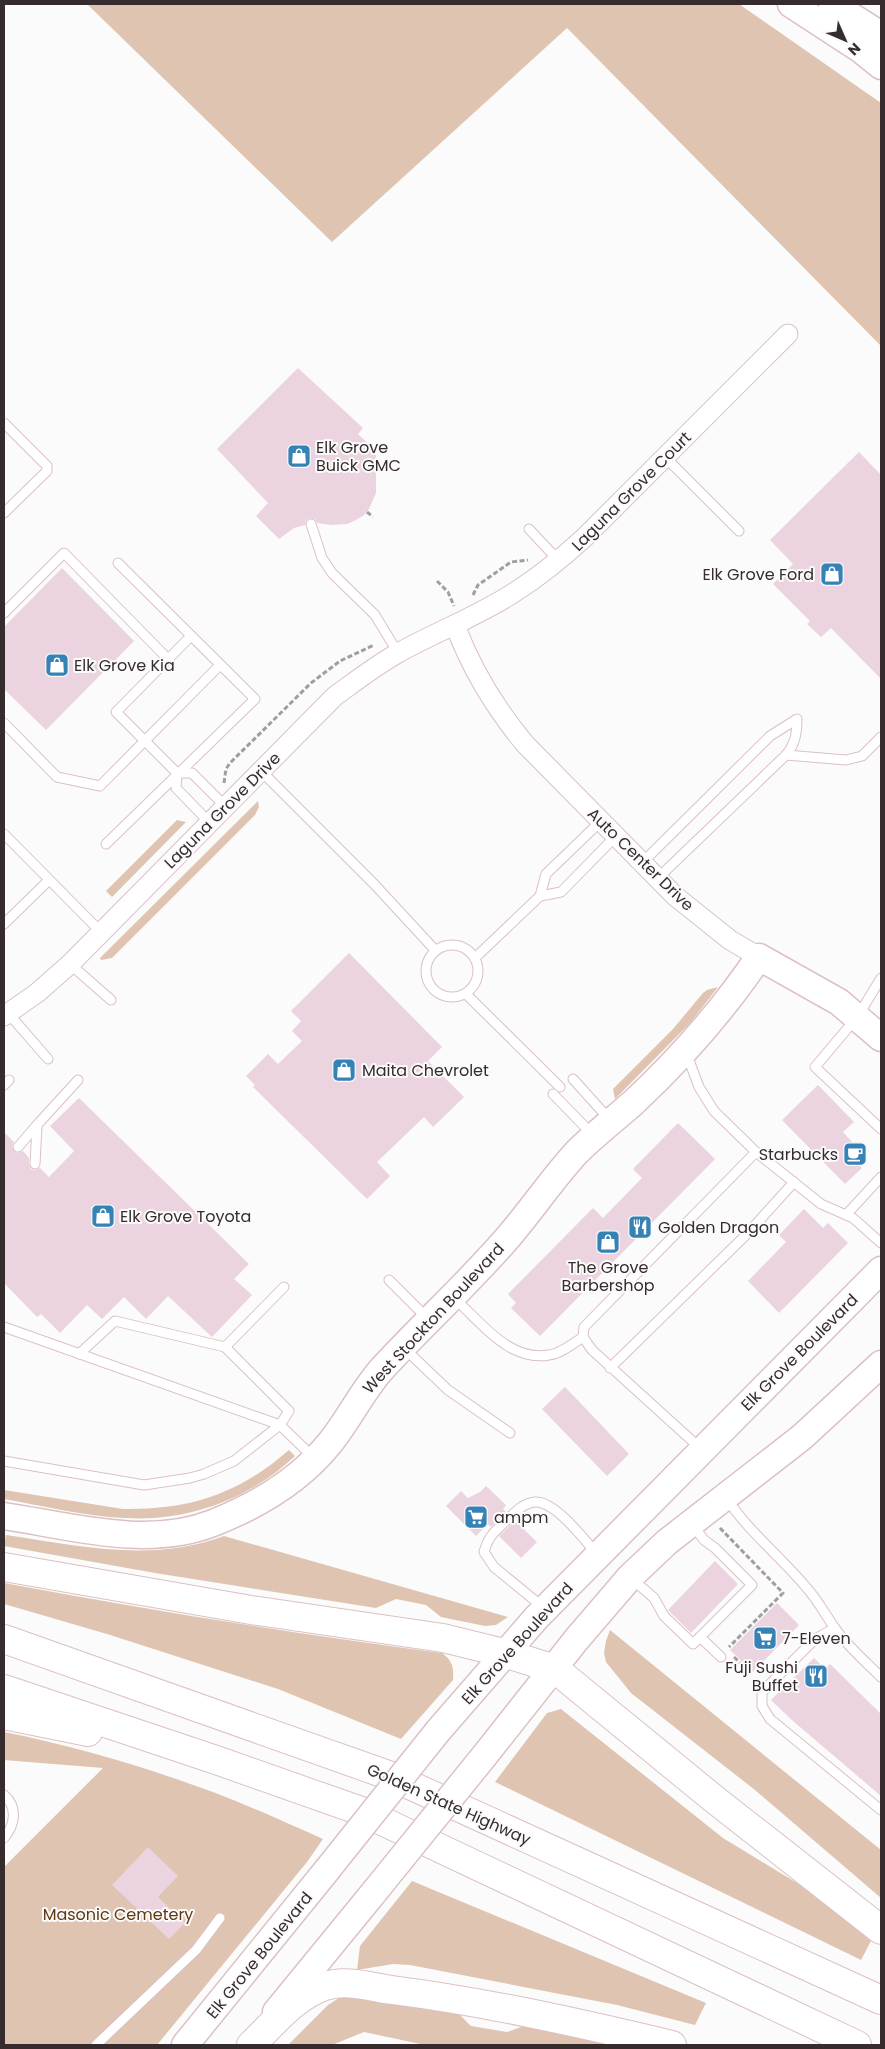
<svg xmlns="http://www.w3.org/2000/svg" width="885" height="2049" viewBox="0 0 885 2049" font-family="Poppins,sans-serif">
	<style>
		.green { fill: #dfc4b1 }
		.building { fill: #ebd3e0 }
		.lines { fill: none; stroke-linecap: round; stroke-linejoin: round }
		.lane-casing { stroke: #dcc0c4; stroke-width: 11 }
		.street-casing { stroke: #dcc0c4; stroke-width: 21 }
		.secondary-casing { stroke: #dcc0c4; stroke-width: 29 }
		.highway-casing { stroke: #dcc0c4; stroke-width: 30 }
		.path { stroke: #a29e9e; stroke-width: 3; stroke-dasharray: 5 2.5; stroke-linecap: butt }
		.lane { stroke: #fff; stroke-width: 9 }
		.street { stroke: #fff; stroke-width: 19 }
		.secondary { stroke: #fff; stroke-width: 26 }
		.highway { stroke: #fff; stroke-width: 28 }
		.secondary-bridge-casing { stroke: #dcc0c4; stroke-width: 29; stroke-linecap: butt }
		.secondary-bridge { stroke: #fff; stroke-width: 26 }
		.labels { text-anchor: middle; stroke-width: 4; stroke-linejoin: round; paint-order: stroke }
		.poi-label { font-size: 16px; fill: #362c2d; stroke: #fbfbfb; text-anchor: start }
		.street-label { font-size: 16px; fill: #362c2d; stroke: #fbfbfb }
		.park-label { font-size: 16px; fill: #613710; stroke: #fbfbfb }
	</style>
	<rect width="100%" height="100%" fill="#fbfbfb"/>
	<g class="green">
		<path d="M87,4H739L881,103V346L567,28L332,242Z"/>
		<path d="M258,801L259,807L255,815L112,958L101,960L100,958Z"/>
		<path d="M177,820L186,822L112,897L106,891Z"/>
		<path d="M718,987L691,1022L615,1099L613,1089L673,1029L703,993L707,990Z"/>
		<path d="M289,1450L295,1456C250,1499 187,1522 124,1518C84,1516 44,1506 4,1499V1490L123,1509C191,1510 238,1494 289,1450Z"/>
		<path d="M6,1535C80,1546 152,1563 224,1536L508,1617L496,1625L485,1626L441,1617L426,1605L396,1599L376,1608L155,1573L4,1546Z"/>
		<path d="M4,1583C149,1610 295,1634 442,1653C452,1660 454,1667 453,1680L401,1739L278,1689L107,1634L4,1604Z"/>
		<path d="M610,1630L881,1850V1898L755,1790L631,1693L606,1662L604,1653L606,1641Z"/>
		<path d="M561,1709L723,1838L797,1883L872,1939L861,1960L495,1782L547,1713Z"/>
		<path d="M4,1732C75,1746 145,1767 213,1792C250,1806 287,1823 323,1839L307,1862L157,2045H4V1867L103,1768L4,1760Z"/>
		<path d="M412,1881L706,2003L695,2025L617,2005L410,1965L393,1964L357,1970L360,1946Z"/>
		<path d="M360,1994L459,2014L471,2026L507,2032L526,2025L618,2045H425L364,2032L332,2045H288L328,2005L342,1996Z"/>
	</g>
	<g class="building">
		<path d="M298,368L363,428L358,434L376,451V493L369,509L363,516L354,521L347,524L332,525L317,523L315,519L310,518L306,520L305,525L294,528L279,539L256,516L268,503L217,449Z"/>
		<path d="M859,452L881,475V679L831,628L821,637L807,624L810,621L773,584L793,564L770,540Z"/>
		<path d="M62,568L134,641L46,730L4,689V627Z"/>
		<path d="M349,953L442,1047L428,1061L464,1097L433,1127L424,1117L377,1162L390,1176L367,1199L253,1087L255,1085L246,1076L268,1054L278,1064L302,1041L292,1031L301,1021L291,1011Z"/>
		<path d="M818,1085L854,1122L843,1132L852,1142L851,1151L854,1159L862,1168L845,1184L782,1120Z"/>
		<path d="M79,1098L249,1264L234,1279L252,1295L212,1337L168,1296L146,1319L124,1297L102,1319L87,1305L60,1333L41,1314L37,1317L4,1283V1132L14,1142L12,1146L14,1151L17,1153L23,1151L29,1158V1164L31,1169L35,1170L40,1168L49,1177L74,1151L50,1126Z"/>
		<path d="M678,1123L715,1159L540,1336L511,1308L516,1303L508,1294L593,1208L603,1218L642,1178L633,1169Z"/>
		<path d="M804,1209L823,1228L828,1223L848,1243L779,1313L748,1281L786,1242L779,1235Z"/>
		<path d="M565,1387L629,1454L607,1476L542,1409Z"/>
		<path d="M486,1486L506,1505L503,1509L506,1512L491,1527L488,1524L476,1536L446,1506L461,1491L468,1498L480,1492Z"/>
		<path d="M515,1521L537,1542L521,1558L499,1536Z"/>
		<path d="M715,1561L738,1584L691,1633L668,1610Z"/>
		<path d="M777,1603L799,1625L753,1672L730,1650Z"/>
		<path d="M814,1658L825,1669L830,1664L881,1714V1796L793,1721L771,1700Z"/>
		<path d="M148,1847L178,1876L158,1897L185,1923L169,1939L112,1885Z"/>
	</g>
	<g class="lines">
		<g class="lane-casing">
			<g id="lane">
				<path d="M4,423L47,466V471L4,513"/>
				<path d="M665,457L739,531"/>
				<path d="M311,524L322,558L332,573L375,615L398,653"/>
				<path d="M529,529L559,561"/>
				<path d="M4,613L64,553L168,659"/>
				<path d="M4,723L57,777L100,786L220,665"/>
				<path d="M786,755L846,760L862,756L881,737"/>
				<path d="M261,771L374,884L435,950"/>
				<path d="M177,773L116,712L191,636"/>
				<path d="M601,821L546,874L540,896L561,892L616,836"/>
				<path d="M209,822L176,788L177,773H192L225,806"/>
				<path d="M4,834L101,932"/>
				<path d="M106,844L255,699L118,563"/>
				<path d="M642,863L770,736L797,719C797,734 795,744 786,755L658,878"/>
				<path d="M4,924L49,880"/>
				<circle cx="452" cy="971" r="26"/>
				<path d="M476,957L540,896"/>
				<path d="M70,964L111,1000"/>
				<path d="M881,978L858,1016L815,1067L881,1129"/>
				<path d="M466,994L560,1087"/>
				<path d="M8,1013L48,1059"/>
				<path d="M687,1055L699,1087L714,1111L756,1152L821,1204L853,1218L881,1243"/>
				<path d="M573,1079L609,1119"/>
				<path d="M4,1085L9,1080"/>
				<path d="M553,1094L593,1135"/>
				<path d="M18,1147L37,1125"/>
				<path d="M35,1164L37,1125L78,1080"/>
				<path d="M846,1215L881,1177"/>
				<path d="M389,1280L428,1319"/>
				<path d="M454,1298C481,1322 509,1362 549,1355C560,1354 574,1343 583,1337"/>
				<path d="M4,1327L280,1425L313,1457"/>
				<path d="M405,1349L448,1390L510,1433"/>
				<path d="M79,1354L115,1321L225,1347"/>
				<path d="M610,1368L749,1232L794,1182"/>
				<path d="M700,1448L592,1350L583,1337L584,1327L756,1152"/>
				<path d="M4,1461L144,1485L190,1478L204,1474L234,1461L280,1425L289,1411L225,1347L284,1287"/>
				<path d="M727,1499C749,1532 781,1557 806,1587C817,1599 825,1614 834,1627C847,1646 865,1661 881,1677"/>
				<path d="M632,1579L654,1598L664,1616L693,1644L752,1585L715,1548L704,1540L692,1524"/>
				<path d="M544,1608L494,1567L484,1552C489,1534 496,1531 509,1518C516,1511 524,1503 535,1502C555,1501 583,1538 596,1553"/>
				<path d="M835,1628L815,1639L762,1692V1706L770,1719L881,1810"/>
				<path d="M700,1637L721,1657"/>
				<path d="M4,1795C18,1807 15,1825 4,1838"/>
				<path d="M96,2045L196,1950L220,1918"/>
			</g>
		</g>
		<g class="street-casing">
			<g id="street">
				<path d="M455,625C471,668 496,709 525,744L675,896L730,940L759,957"/>
				<path d="M4,1016L37,993L70,964L335,696C356,681 375,666 398,653C436,632 478,616 515,592C540,576 562,558 584,538L788,334"/>
			</g>
		</g>
		<g class="secondary-casing">
			<g id="secondary">
				<path d="M791,4L860,49L881,66"/>
				<path d="M832,4L881,35"/>
				<path d="M4,1516C71,1526 147,1549 213,1523C256,1506 299,1481 329,1444C348,1421 361,1393 381,1370C423,1324 470,1282 510,1235C533,1208 553,1178 577,1152C595,1134 615,1119 634,1102C681,1058 723,1010 759,957L839,1002L881,1038"/>
				<path d="M438,1731L537,1617L881,1270"/>
				<path d="M485,1755L576,1640L630,1577L667,1542L802,1437L881,1364"/>
				<path d="M276,2012L375,1891"/>
				<path d="M185,2045L327,1870"/>
			</g>
		</g>
		<g class="highway-casing">
			<g id="highway">
				<path d="M4,1567L251,1610L443,1638L504,1653L555,1669L714,1799L881,1930"/>
				<path d="M4,1639L388,1775L881,2000"/>
				<path d="M4,1689L216,1760L361,1811L857,2045"/>
				<path d="M4,1715L88,1732"/>
				<path d="M251,2045C273,2024 295,1996 325,1986C346,1979 371,1987 392,1990C486,2002 580,2023 672,2045"/>
			</g>
		</g>
		<g class="path">
			<path d="M367,512L373,517"/>
			<path d="M437,581L448,592L454,606"/>
			<path d="M473,595L478,585L511,562L528,560"/>
			<path d="M224,783L226,769L230,763L311,683L340,661L374,645"/>
			<path d="M720,1528L783,1593L729,1647"/>
			<path d="M734,1657L745,1668"/>
		</g>
		<use href="#lane" class="lane"/>
		<use href="#street" class="street"/>
		<use href="#secondary" class="secondary"/>
		<use href="#highway" class="highway"/>
		<g class="secondary-bridge-casing">
			<g id="secondary-bridge">
				<path d="M327,1870L438,1731"/>
				<path d="M375,1891L485,1755"/>
			</g>
		</g>
		<use href="#secondary-bridge" class="secondary-bridge"/>
	</g>
	<defs>
		<g id="shop-square" transform="scale(1.25)"><rect x="-9" y="-9" width="18" height="18" rx="4" fill="#3682b5" stroke="#fbfbfb"/><path d="M-5-2.5h2.3a2.7 3.5 0 0 1 5.4 0H5L5.5 6h-11ZM-1.5-2.5h3a1.5 2.3 0 0 0-3 0Z" fill="#fff"/></g>
		<g id="cafe-square" transform="scale(1.25)"><rect x="-9" y="-9" width="18" height="18" rx="4" fill="#3682b5" stroke="#fbfbfb"/><path d="M-5.5-4.5H6V0H3Q3 3.5 0 3.5H-2.5Q-5.5 3.5-5.5 0ZM3-3.2v2h1.7v-2ZM-6 4.5H4V6H-6Z" fill="#fff"/></g>
		<g id="restaurant-square" transform="scale(1.25)"><rect x="-9" y="-9" width="18" height="18" rx="4" fill="#3682b5" stroke="#fbfbfb"/><path d="M-5-6h1v4h1v-4h1v4h1v-4h1v5L-1.5 .5V6h-2V.5L-5-1ZM5-6V6H3V1.5H1.5Q1.5-4 5-6Z" fill="#fff"/></g>
		<g id="supermarket-square" transform="scale(1.25)"><rect x="-9" y="-9" width="18" height="18" rx="4" fill="#3682b5" stroke="#fbfbfb"/><path d="M-6-5.5h2.5l.6 2H6L4.5 2H-2.5L-4.4-4H-6ZM-1.5 3.2a1.3 1.3 0 1 0 .1 0ZM3 3.2a1.3 1.3 0 1 0 .1 0Z" fill="#fff"/></g>
	</defs>
	<g fill-rule="evenodd">
		<use href="#shop-square" x="299" y="456"/>
		<use href="#shop-square" x="832" y="574"/>
		<use href="#shop-square" x="57" y="665"/>
		<use href="#shop-square" x="344" y="1070"/>
		<use href="#cafe-square" x="855" y="1154"/>
		<use href="#shop-square" x="103" y="1216"/>
		<use href="#restaurant-square" x="640" y="1227"/>
		<use href="#shop-square" x="608" y="1242"/>
		<use href="#supermarket-square" x="476" y="1517"/>
		<use href="#supermarket-square" x="765" y="1638"/>
		<use href="#restaurant-square" x="816" y="1676"/>
	</g>
	<g class="labels">
		<g class="poi-label">
			<text x="316" y="453">Elk Grove<tspan x="316" dy="18">Buick GMC</tspan></text>
			<text x="814" y="580" text-anchor="end">Elk Grove Ford</text>
			<text x="74" y="671">Elk Grove Kia</text>
			<text x="362" y="1076">Maita Chevrolet</text>
			<text x="838" y="1160" text-anchor="end">Starbucks</text>
			<text x="120" y="1222">Elk Grove Toyota</text>
			<text x="658" y="1233">Golden Dragon</text>
			<text x="608" y="1273" text-anchor="middle">The Grove<tspan x="608" dy="18">Barbershop</tspan></text>
			<text x="494" y="1523">ampm</text>
			<text x="782" y="1644">7-Eleven</text>
			<text x="798" y="1673" text-anchor="end">Fuji Sushi<tspan x="798" dy="18">Buffet</tspan></text>
		</g>
		<g class="street-label">
			<text transform="translate(631 491) rotate(-45)" y="6">Laguna Grove Court</text>
			<text transform="translate(222 810) rotate(-45)" y="6">Laguna Grove Drive</text>
			<text transform="translate(641 859) rotate(44)" y="6">Auto Center Drive</text>
			<text transform="translate(433 1318) rotate(-47)" y="6">West Stockton Boulevard</text>
			<text transform="translate(799 1352) rotate(-45)" y="6">Elk Grove Boulevard</text>
			<text transform="translate(517 1643) rotate(-48)" y="6">Elk Grove Boulevard</text>
			<text transform="translate(449 1804) rotate(24)" y="6">Golden State Highway</text>
			<text transform="translate(259 1955) rotate(-51)" y="6">Elk Grove Boulevard</text>
		</g>
		<g class="park-label">
			<text x="118" y="1920">Masonic Cemetery</text>
		</g>
	</g>
	<rect width="885" height="2049" fill="none" stroke="#362c2d" stroke-width="10"/>
	<g transform="translate(845 40) rotate(135)" stroke="#fbfbfb" stroke-width="4" paint-order="stroke">
	<path d="M0-4L9 19L0 12L-9 19Z" fill="#362c2d"/>
	<text y="-8" font-size="14" font-weight="bold" text-anchor="middle" fill="#362c2d">N</text>
	</g>
</svg>
